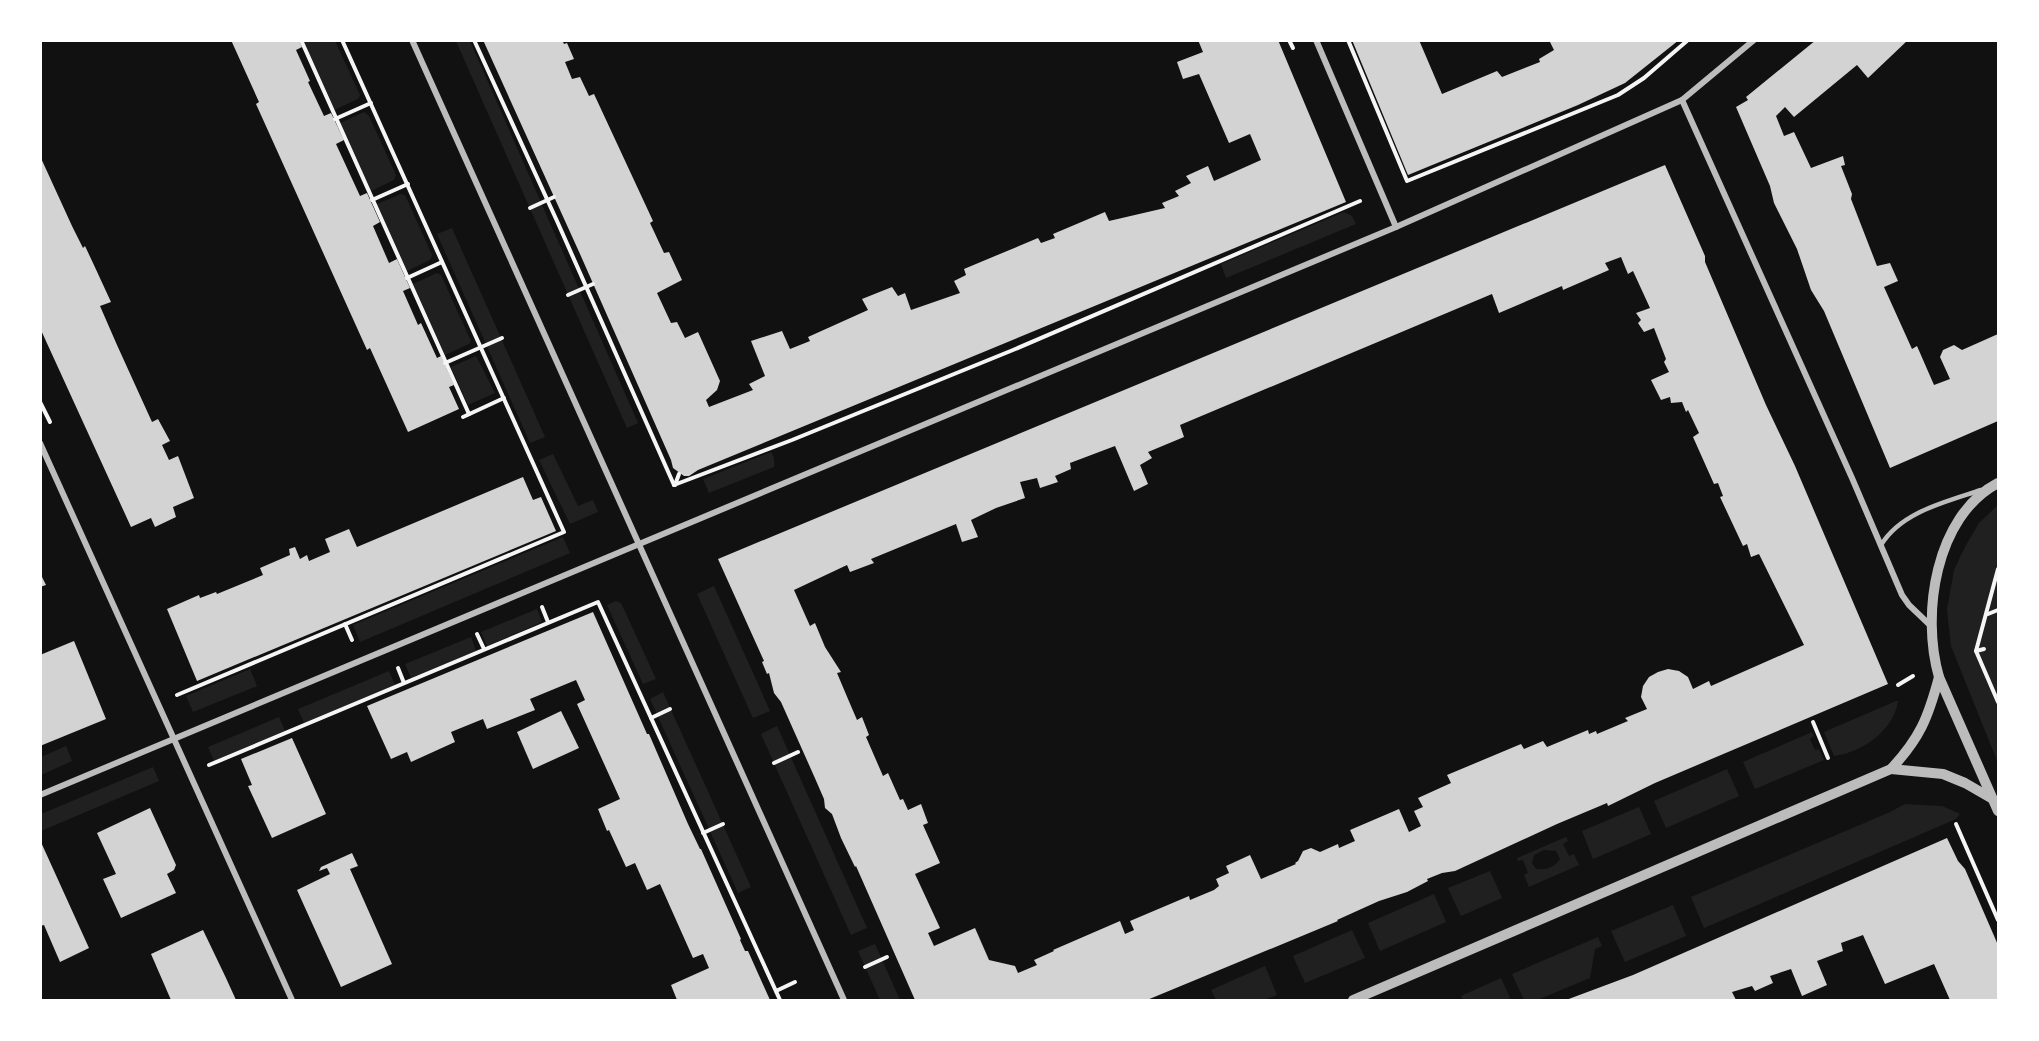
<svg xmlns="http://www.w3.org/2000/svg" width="2039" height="1041" viewBox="0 0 2039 1041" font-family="'Public Sans',sans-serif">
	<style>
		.green { fill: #202020; fill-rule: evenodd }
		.building { fill: #d3d3d3; fill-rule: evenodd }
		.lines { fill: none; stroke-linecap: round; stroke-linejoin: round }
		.path { stroke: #f5f5f5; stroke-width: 4 }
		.service { stroke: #bcbcbc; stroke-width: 4.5 }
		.minor { stroke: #bcbcbc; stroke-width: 6 }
		.tertiary { stroke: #bcbcbc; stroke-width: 10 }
	</style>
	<rect width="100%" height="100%" fill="#111"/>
	<g class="green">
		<path d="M303,41H335L360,95L358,99L334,110Z"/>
		<path d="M456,41H470L638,423L627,428Z"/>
		<path d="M364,112L369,116L396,175L394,180L371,191L340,123Z"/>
		<path d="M401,194L405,195L432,255L430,260L407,271L377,204Z"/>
		<path d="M1344,212L1352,216L1356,224L1226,278L1221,264Z"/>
		<path d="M452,228L545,437L530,443L437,234Z"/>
		<path d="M437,273L441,275L471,341L469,344L445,355L413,284Z"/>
		<path d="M476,356L495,393L468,405L451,367Z"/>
		<path d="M771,452L774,458V467L709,493L703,479Z"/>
		<path d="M553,454L578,506L593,500L598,512L570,524L539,460Z"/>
		<path d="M1998,505V763L1951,646L1947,610L1954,570L1965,547L1979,523Z"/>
		<path d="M563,537L570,553L360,642L353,625Z"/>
		<path d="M714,586L770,711L753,718L697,594Z"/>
		<path d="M616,601L621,603L656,679L643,684L607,605Z"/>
		<path d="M537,609L542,622L487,646L481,632Z"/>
		<path d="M471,637L476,651L411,678L405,664Z"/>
		<path d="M250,669L257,686L193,712L186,696Z"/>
		<path d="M389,671L395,685L304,723L298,709Z"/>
		<path d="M663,692L751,887L738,893L650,699Z"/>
		<path d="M1896,701H1898C1894,730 1863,752 1834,756L1824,732Z"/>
		<path d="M279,717L285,731L214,761L208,747Z"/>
		<path d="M777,726L867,928L851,935L761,734Z"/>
		<path d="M1812,732L1814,736L1810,739L1815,750L1819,749L1824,760L1755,789L1743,762Z"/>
		<path d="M66,746L72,761L41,775V757Z"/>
		<path d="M153,767L159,781L41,831V814Z"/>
		<path d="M1727,769L1739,796L1666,828L1654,801Z"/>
		<path d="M1905,804L1942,806L1960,814L1956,819L1704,928L1691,897L1890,812Z"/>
		<path d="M1639,807L1651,834L1593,859L1582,831Z"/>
		<path d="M1566,837L1568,841L1563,844L1569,856L1574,854L1579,865L1529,887L1524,875L1528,873L1523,860L1518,861L1517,858ZM1544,850L1556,851L1560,859C1554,868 1546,870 1536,869L1532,863L1534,855Z"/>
		<path d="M1490,871L1502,898L1461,916L1448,888Z"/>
		<path d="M1434,894L1446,922L1380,951L1368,923Z"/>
		<path d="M1673,905L1686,936L1625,962L1611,931Z"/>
		<path d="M1352,930L1365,958L1305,983L1293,956Z"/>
		<path d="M1598,937L1602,946L1595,949L1590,978L1537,1000H1524L1512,974Z"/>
		<path d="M875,944L900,1000H880L858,951Z"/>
		<path d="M1265,966L1277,995L1264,1000H1216L1211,990Z"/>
		<path d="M1501,978L1511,1000H1463L1461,996Z"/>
	</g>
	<g class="building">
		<path d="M231,40H299L302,47L296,50L310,81L308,82L324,116L331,113L344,140L336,144L360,196L367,193L380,222L373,226L389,263L397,259L410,288L403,291L418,325L421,323L437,358L441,356L454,385L449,387L459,409L408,432L370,348L367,350L256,104L259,102Z"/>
		<path d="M483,40H562L564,44L567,43L574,59L565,62L572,79L580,77L589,96L594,94L653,221L650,223L664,253L669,252L682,280L657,293L671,323L677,322L685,338L698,332L720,381L717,390L706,400L709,407L753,390L749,384L765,376L751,341L782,331L790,349L810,341L808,337L868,310L862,299L892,287L898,296L905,293L911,310L960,293L954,281L966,275L964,269L1038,238L1041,243L1055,238L1053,234L1105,212L1109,221L1165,208L1162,203L1179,196L1175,191L1191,183L1186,176L1208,166L1214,181L1261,160L1250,134L1229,143L1199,74L1183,79L1177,62L1203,52L1198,40H1278L1346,202L698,470L689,476H684L673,468L671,460L580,254Z"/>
		<path d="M1352,40H1419L1442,94L1497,71L1502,77L1540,62L1539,59L1554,50L1549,40H1679L1625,83L1578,105L1408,175Z"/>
		<path d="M1816,40H1908L1868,78L1857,65L1794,117L1785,107L1776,116L1784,136L1794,132L1811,168L1843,156L1845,165L1841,166L1852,194L1851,199L1877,266L1890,263L1898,281L1884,287L1912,349L1917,346L1934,385L1950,379L1940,357L1943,350L1954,345L1962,350L1998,334V421L1890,468L1824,311L1811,290L1797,249L1774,203L1770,186L1736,107L1748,100L1746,97Z"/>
		<path d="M40,156L72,226L83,248L85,246L93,263L111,302L100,306L117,345L152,422L158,419L170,441L162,445L169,460L178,456L194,498L173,507L176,517L155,527L151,518L131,527L40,328Z"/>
		<path d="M1665,165L1705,256V262L1766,405L1795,466L1888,684L1655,783L1608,806L1607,803L1557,824L1455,871L1442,873L1427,879L1428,881L1407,892L1379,901L1337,920L1338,921L1147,1000H915L856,866L855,867L841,838L832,814L825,808L824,799L814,776L781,702L774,693L769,673L767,674L762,662L764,661L718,559ZM1621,257L1628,274L1633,271L1650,308L1636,313L1641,320L1638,323L1644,332L1654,328L1666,359L1664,362L1669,372L1651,380L1661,400L1670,397L1671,403L1682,402L1686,412L1688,410L1699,433L1693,437L1714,484L1718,483L1723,496L1720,497L1743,546L1747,544L1751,557L1759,554L1804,645L1711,686L1709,681L1693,689L1688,677L1679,671L1668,669L1658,672L1649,677L1643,686L1641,697L1647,709L1625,718L1628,721L1597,734L1596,731L1589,734L1588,730L1547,747L1543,741L1524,749L1521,744L1447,775L1451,783L1418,798L1423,807L1414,811L1421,826L1409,832L1399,809L1350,830L1355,841L1339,848L1338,844L1320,852L1311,848L1303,851L1298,861L1295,863L1296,864L1261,879L1250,855L1226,866L1229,873L1216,879L1219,886L1214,890L1190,900L1189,896L1130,921L1134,930L1125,934L1120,921L1053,950L1054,951L1034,960L1037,965L1018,973L1015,966L989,960L975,928L934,946L928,933L940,928L915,874L940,863L923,825L928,823L921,804L908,810L903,799L900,800L888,773L883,776L866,737L869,735L862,717L857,720L848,699L837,673L841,672L825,647L815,623L810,626L794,590L847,565L850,572L874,563L871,559L956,524L962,542L978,537L971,520L996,508L1025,498L1020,482L1037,478L1040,488L1058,482L1055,476L1071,469L1070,463L1115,446L1134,491L1148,484L1140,465L1152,458L1148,452L1184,437L1180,425L1492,294L1499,313L1562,286L1563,290L1609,270L1605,263Z"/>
		<path d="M523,477L533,500L541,497L556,531L197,681L167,609L199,595L200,598L216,592L217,594L263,575L260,568L290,555L289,549L295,547L300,559L307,555L309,561L330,552L325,539L349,529L357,547Z"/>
		<path d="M40,573L46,585L40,587Z"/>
		<path d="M593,612L647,734H649L688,824L700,849H701L741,939L740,940L745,951H748L770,1000H677L671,985L709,968L703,954L693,958L660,884L647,890L635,863L626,867L609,830L607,831L598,809L620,799L577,704L585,700L576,680L530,699L535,710L487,729L483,719L451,732L455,742L411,762L407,752L391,759L367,706Z"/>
		<path d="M74,641L106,719L40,746V655Z"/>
		<path d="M561,711L579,748L533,769L517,732Z"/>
		<path d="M292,738L326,814L272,838L248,786L252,785L241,759Z"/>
		<path d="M150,808L176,865L174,870L167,874L176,893L121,918L103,879L116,874L97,833Z"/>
		<path d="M1947,838L1958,861L1965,869L1998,945V1000H1950L1934,964L1885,984L1863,935L1841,943L1843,951L1817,961L1827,985L1802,996L1791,969L1770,976L1773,983L1755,991L1752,986L1732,992L1736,1000H1566L1633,975Z"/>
		<path d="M40,840L89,948L60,962L44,925L40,926Z"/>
		<path d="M352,853L358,866L350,869L392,964L341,987L297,890L330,874L327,868L319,871L321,867Z"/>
		<path d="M203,930L226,978L236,1000H171L151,954Z"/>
	</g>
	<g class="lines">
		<g class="path">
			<path d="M301,40L469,414"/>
			<path d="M474,40L557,221L674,485"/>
			<path d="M1289,40L1293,48"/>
			<path d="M1348,40L1407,181L1618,95L1644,78L1688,40"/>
			<path d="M335,119L371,103"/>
			<path d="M372,200L408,184"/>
			<path d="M530,208L554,197"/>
			<path d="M407,278L442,262"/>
			<path d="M568,295L593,284"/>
			<path d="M445,363L502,338"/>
			<path d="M40,402L50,422"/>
			<path d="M463,417L504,398"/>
			<path d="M674,485L792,440L1013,350L1360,201"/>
			<path d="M675,485L679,474"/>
			<path d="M1998,569L1976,651L1998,702"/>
			<path d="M542,607L548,622"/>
			<path d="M1988,614L1998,610"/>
			<path d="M345,624L352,640"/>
			<path d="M477,634L484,649"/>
			<path d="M1976,651L1984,649"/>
			<path d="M398,668L404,683"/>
			<path d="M1898,685L1913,676"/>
			<path d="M177,695L564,532L342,40"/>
			<path d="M651,718L670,709"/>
			<path d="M1813,722L1828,758"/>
			<path d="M774,763L798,752"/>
			<path d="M209,765L598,602L780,1000"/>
			<path d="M1956,824L1998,920"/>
			<path d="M703,833L723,824"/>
			<path d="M865,967L887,957"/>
			<path d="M776,991L795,982"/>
		</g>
		<path class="service" d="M1881,545C1901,512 1945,502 1981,490"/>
		<g class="minor">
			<path d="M412,40L844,1000"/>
			<path d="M1316,40L1396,227"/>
			<path d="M1682,100L1852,478L1902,595L1909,605L1931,626"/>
			<path d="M40,443L292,1000"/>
			<path d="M40,795L1396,227L1682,100L1754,40"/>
		</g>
		<g class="tertiary">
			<path d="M1998,483C1935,516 1921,615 1939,677L1998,811"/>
			<path d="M1891,769L1943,774L1965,783L1991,798"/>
			<path d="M1353,1000L1891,769C1920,738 1928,718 1939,677"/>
		</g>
	</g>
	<rect width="2039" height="1041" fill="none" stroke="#ffffff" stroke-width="84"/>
</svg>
